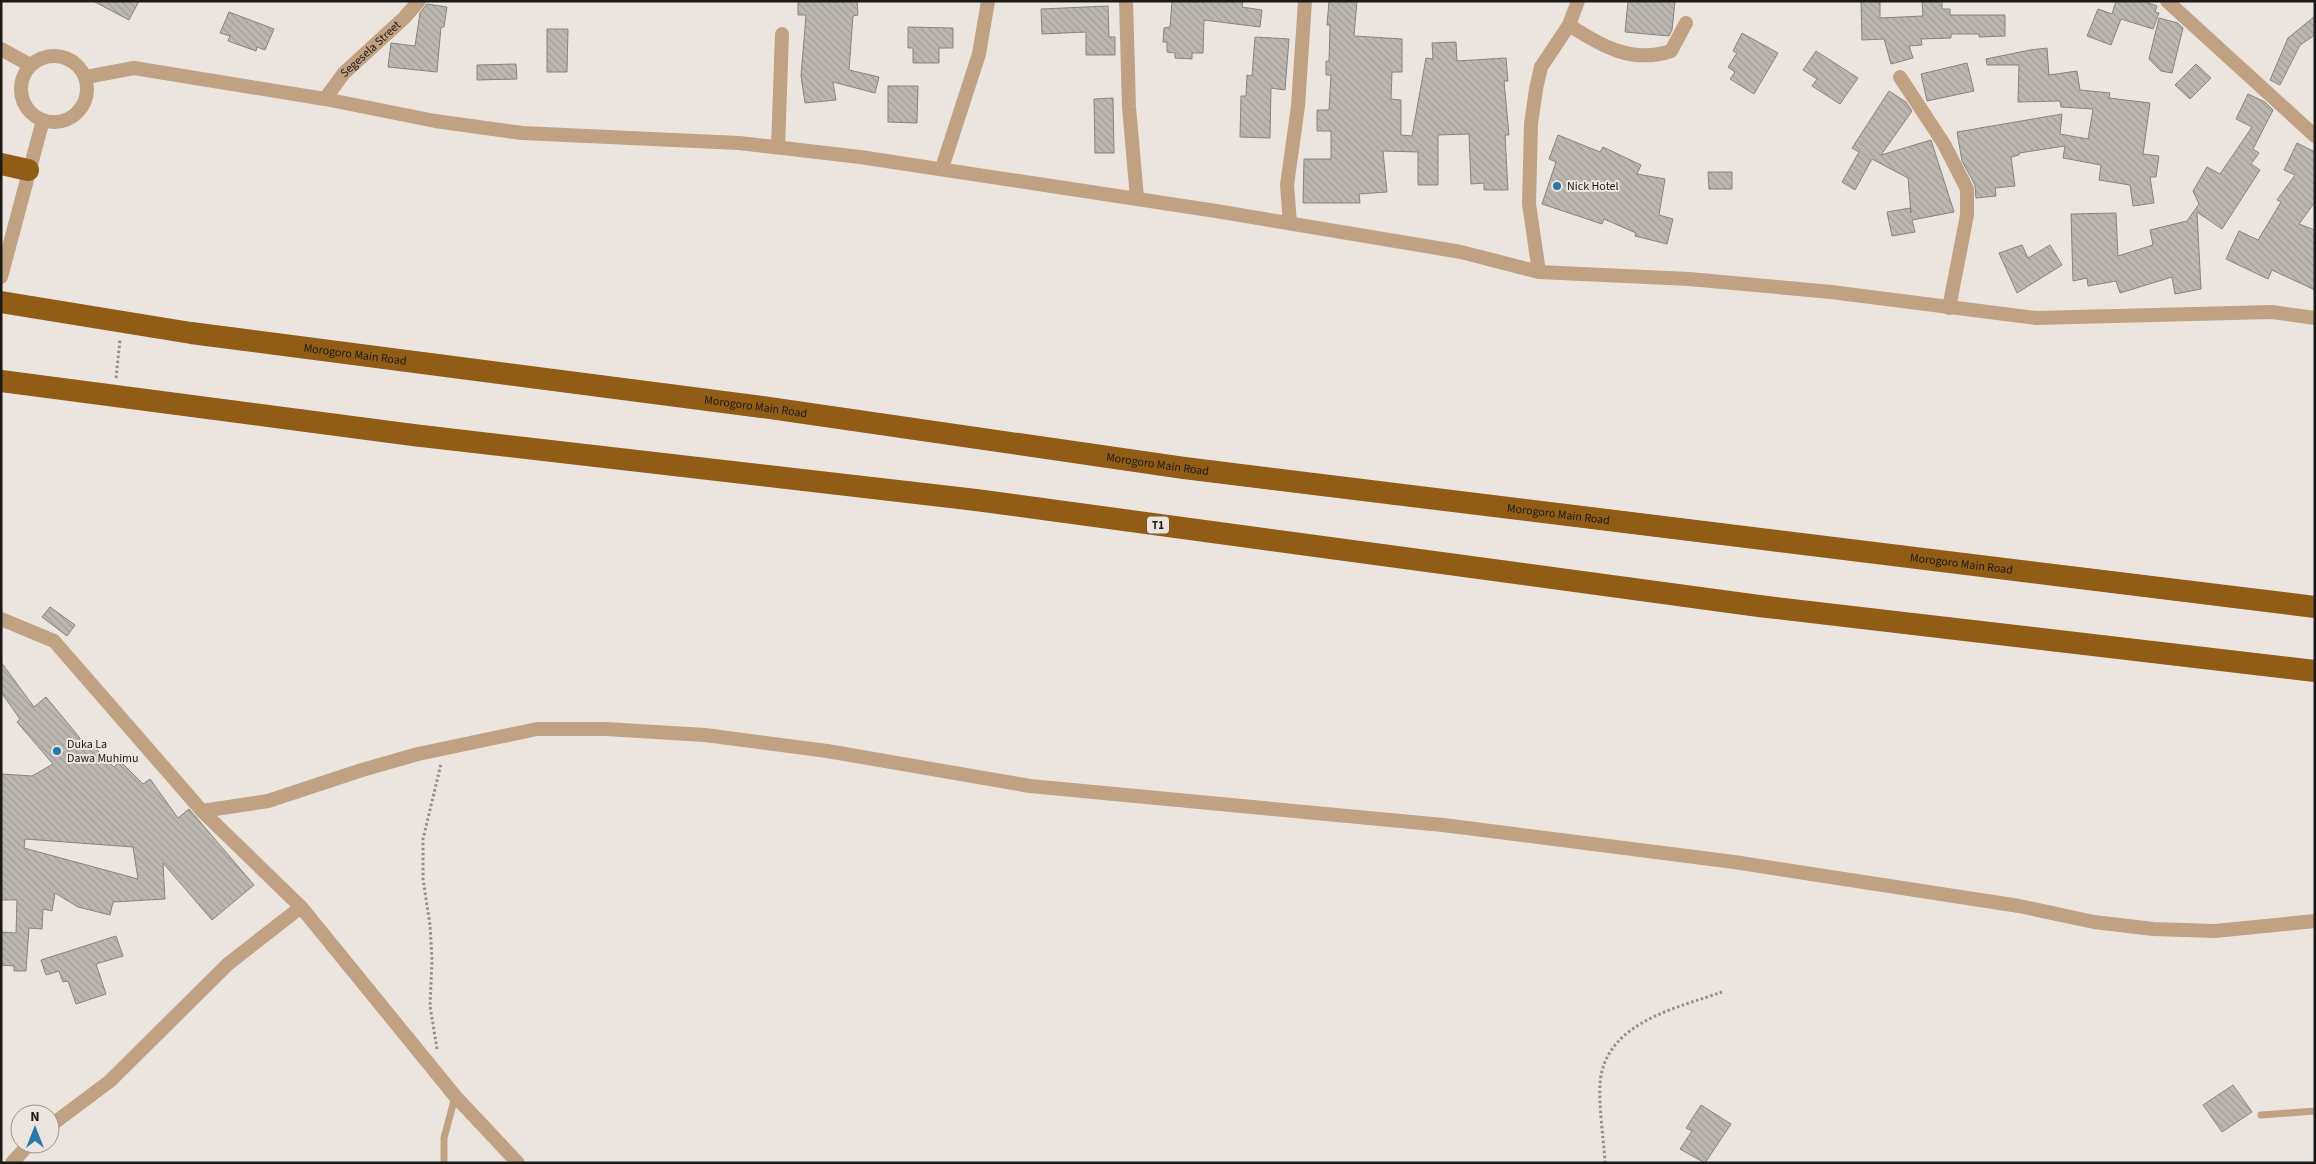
<svg xmlns="http://www.w3.org/2000/svg" width="2316" height="1164" viewBox="0 0 2316 1164" font-family="'Source Sans 3',sans-serif">
	<style>
		.building { fill: url(#building-back-hatch); stroke: #89837e; fill-rule: evenodd }
		.lines { fill: none; stroke-linecap: round; stroke-linejoin: round }
		.path { stroke: #938f8a; stroke-width: 3; stroke-dasharray: 2.5 2.5; stroke-linecap: butt }
		.service { stroke: #c0a181; stroke-width: 7 }
		.minor { stroke: #c0a181; stroke-width: 14 }
		.trunk { stroke: #905c16; stroke-width: 22 }
		.poi-dot { fill: #277aab; stroke: #ece5df; stroke-width: 2 }
		.labels { text-anchor: middle; stroke-width: 4; stroke-linejoin: round; paint-order: stroke }
		.shield { fill: #ece5df; stroke: #5a5754; stroke-width: 1 }
		.shield-label { font-size: 11px; font-weight: bold; fill: #1c1a18 }
		.street-label { font-size: 12px; fill: #1c1a18; stroke: #ece5df }
		.poi-label { font-size: 12px; fill: #1c1a18; stroke: #ece5df; text-anchor: start }
	</style>
	<defs>
		<pattern id="building-back-hatch" width="6" height="6" patternUnits="userSpaceOnUse" patternTransform="scale(1.25)"><rect width="6" height="6" fill="#bdb7b1"/><path d="M-1 5l2 2M0 0l6 6M5-1l2 2" fill="none" stroke="#a29d98"/></pattern>
	</defs>
	<rect width="100%" height="100%" fill="#ece5df"/>
	<g class="building">
		<path d="M93,1H139L129,20Z"/>
		<path d="M798,1H857L858,15L853,16L849,70L879,77L875,93L833,82L836,100L805,103L801,76L806,15H798Z"/>
		<path d="M1172,1H1243L1242,7L1262,10L1260,27L1204,20L1203,53H1192V59L1175,58V53L1167,52V42H1163L1164,28L1170,27Z"/>
		<path d="M1329,1H1357L1354,36L1402,39V72H1392L1391,99L1401,100V135L1412,136L1426,58L1433,59L1432,43L1456,42L1457,61L1506,58L1508,81H1504L1509,135H1505L1508,190H1484V183L1471,184L1469,134L1438,135V185H1418V152L1383,151L1387,192L1359,194L1360,203H1303L1304,159H1331V131H1317V110H1329L1331,75H1326V61H1329L1330,25H1327Z"/>
		<path d="M1628,1H1675L1672,30L1669,36L1625,32Z"/>
		<path d="M1861,1H1880V18L1923,16L1922,1H1942V9H1950V15H2005V36L1979,37V34H1951V38L1921,39L1922,45L1909,46L1913,58L1891,64L1884,39L1862,40Z"/>
		<path d="M2116,1H2143L2157,6L2155,12L2159,13L2153,29L2121,19L2111,45L2087,36L2098,9L2112,14Z"/>
		<path d="M427,4L447,7L444,27H441L437,72L388,67L391,43L415,46L420,13Z"/>
		<path d="M1108,6L1109,37H1115V55H1086V32L1042,34L1041,9Z"/>
		<path d="M229,12L274,29L265,50L257,47L256,51L228,41L230,36L220,33Z"/>
		<path d="M2315,16V35L2300,45L2280,85L2270,80L2288,38Z"/>
		<path d="M2159,18L2178,23L2183,28L2172,73L2161,71L2149,59Z"/>
		<path d="M908,27L953,28V48H939V63H913V48H908Z"/>
		<path d="M547,29H568L567,72H547Z"/>
		<path d="M1742,33L1778,53L1754,94L1730,79L1735,72L1728,67L1737,53L1733,51Z"/>
		<path d="M1255,37L1289,39L1285,90L1271,88L1270,138L1240,137L1241,96H1246L1247,75L1252,76Z"/>
		<path d="M2047,48L2049,75L2077,71L2080,90L2110,93L2109,98L2150,103L2143,154L2159,156L2156,177H2150L2154,203L2133,206L2130,185L2099,180L2101,165L2063,158L2065,146L2019,153V155L2011,157L2015,186L1995,188L1996,196L1976,198L1975,185L1962,161L1957,132L2062,114L2060,134L2088,139L2093,109L2061,107L2060,101L2018,102L2019,65H1987L1986,59L2030,50Z"/>
		<path d="M1816,51L1858,78L1840,104L1812,86L1817,79L1803,70Z"/>
		<path d="M1967,63L1974,91L1927,101L1921,74Z"/>
		<path d="M516,64L517,79L477,80V65Z"/>
		<path d="M2196,64L2211,78L2190,99L2175,85Z"/>
		<path d="M888,86H918L917,123L888,122Z"/>
		<path d="M1889,91L1906,102L1912,111L1881,155L1931,140L1954,212L1912,220L1915,232L1892,236L1887,212L1910,208L1911,213L1908,178L1872,159L1855,190L1842,182L1859,152L1852,148Z"/>
		<path d="M2248,94L2265,102L2273,110L2253,149L2259,153L2251,164L2260,170L2222,229L2197,212L2201,289L2175,294L2172,277L2120,293L2116,281L2088,286L2087,278L2073,281L2071,214L2116,213L2118,256L2153,245L2150,230L2187,221L2199,204L2193,191L2207,167L2220,174L2252,127L2236,119Z"/>
		<path d="M1113,98L1114,153H1095L1094,99Z"/>
		<path d="M1558,135L1600,152L1603,147L1641,165L1637,174L1665,179L1659,215L1673,219L1667,244L1635,236L1636,233L1604,219L1602,224L1542,204L1556,162L1549,159Z"/>
		<path d="M2297,143L2315,152V202L2299,224L2315,230V290L2272,270L2268,279L2226,259L2239,231L2258,240L2281,202L2277,200L2295,175L2284,170Z"/>
		<path d="M1708,172H1732V189H1709Z"/>
		<path d="M2022,245L2028,258L2050,245L2062,265L2017,293L1999,253Z"/>
		<path d="M50,607L75,625L67,636L42,617Z"/>
		<path d="M1,662L34,707L46,697L89,749L93,746L114,767L120,761L143,784L150,779L178,818L189,809L254,885L212,920L163,863L165,899L113,902L110,915L78,907L55,893L52,911L43,909L42,929L29,928L26,971H14V966L1,965V932L16,933L17,900H1V774L32,776L53,764L17,722L20,719L1,692ZM25,839L133,847L138,879L24,848Z"/>
		<path d="M116,936L123,956L96,964L106,994L76,1004L68,981L63,982L59,971L46,975L41,960Z"/>
		<path d="M2233,1085L2252,1112L2222,1132L2203,1105Z"/>
		<path d="M1701,1105L1731,1124L1705,1163L1680,1149L1692,1131L1686,1128Z"/>
	</g>
	<g class="lines">
		<g class="path">
			<path d="M116,378L120,340"/>
			<path d="M437,1049L430,1006L432,960L430,925L423,879V839L441,764"/>
			<path d="M1605,1163C1604,1139 1596,1093 1602,1071C1615,1020 1680,1007 1722,992"/>
		</g>
		<g class="service">
			<path d="M2261,1115L2315,1111"/>
			<path d="M444,1163V1138L455,1097"/>
		</g>
		<g class="minor">
			<path d="M1126,1L1129,107L1137,198"/>
			<path d="M2167,1L2315,136"/>
			<path d="M1569,25C1601,46 1632,64 1671,51L1686,23"/>
			<path d="M1,49L30,65"/>
			<circle cx="54" cy="89" r="33"/>
			<path d="M86,77L134,68L325,99L435,121L522,133L739,143L860,157L1216,211L1461,252L1539,272L1689,279L1831,292L2036,318L2272,312L2315,318"/>
			<path d="M1900,77L1944,144L1967,189V215L1949,308"/>
			<path id="s1" d="M325,99L344,73L404,18L419,1"/>
			<path d="M778,147L782,34"/>
			<path d="M942,168L979,54L988,1"/>
			<path d="M1290,223L1287,185L1298,106L1305,1"/>
			<path d="M1539,272L1529,204L1531,124L1536,89L1541,67L1569,25L1578,1"/>
			<path d="M1,277L43,120"/>
			<path d="M1,619L54,641L202,811L301,907L455,1096L518,1163"/>
			<path d="M202,811L268,801L362,770L418,754L537,729H606L705,735L827,751L1030,786L1443,825L1734,862L2019,906L2094,922L2153,929L2215,931L2315,921"/>
			<path d="M50,1126L110,1081L228,964L301,907"/>
			<path d="M12,1163L29,1144"/>
		</g>
		<g class="trunk">
			<path d="M1,164L28,170"/>
			<path id="s2" d="M1,302L191,333L762,407L1184,468L2315,607"/>
			<path d="M1,381L413,435L976,500L1759,606L2315,671"/>
		</g>
	</g>
	<g class="poi-dot">
		<circle cx="1557" cy="186" r="5"/>
		<circle cx="57" cy="751" r="5"/>
	</g>
	<g class="labels">
		<rect class="shield" x="1147" y="516.5" width="22" height="17" rx="4"/>
		<g class="shield-label">
			<text x="1158" y="529">T1</text>
		</g>
		<g class="street-label">
			<text dy="4" stroke="none"><textPath href="#s1" startOffset="68">Segesela Street</textPath></text>
			<text dy="4" stroke="none"><textPath href="#s2" startOffset="358">Morogoro Main Road</textPath></text>
			<text dy="4" stroke="none"><textPath href="#s2" startOffset="762">Morogoro Main Road</textPath></text>
			<text dy="4" stroke="none"><textPath href="#s2" startOffset="1168">Morogoro Main Road</textPath></text>
			<text dy="4" stroke="none"><textPath href="#s2" startOffset="1572">Morogoro Main Road</textPath></text>
			<text dy="4" stroke="none"><textPath href="#s2" startOffset="1978">Morogoro Main Road</textPath></text>
		</g>
		<g class="poi-label">
			<text x="1567" y="190">Nick Hotel</text>
			<text x="67" y="748">Duka La<tspan x="67" dy="14">Dawa Muhimu</tspan></text>
		</g>
	</g>
	<rect width="2316" height="1164" fill="none" stroke="#1c1a18" stroke-width="5"/>
	<g transform="translate(35 1129)"><circle r="24" fill="#ece5df" stroke="#99948f"/>
	<path d="M0-4L9 19L0 12L-9 19Z" fill="#277aab"/>
	<text y="-8" font-size="14" font-weight="bold" text-anchor="middle" fill="#1c1a18">N</text>
	</g>
</svg>
